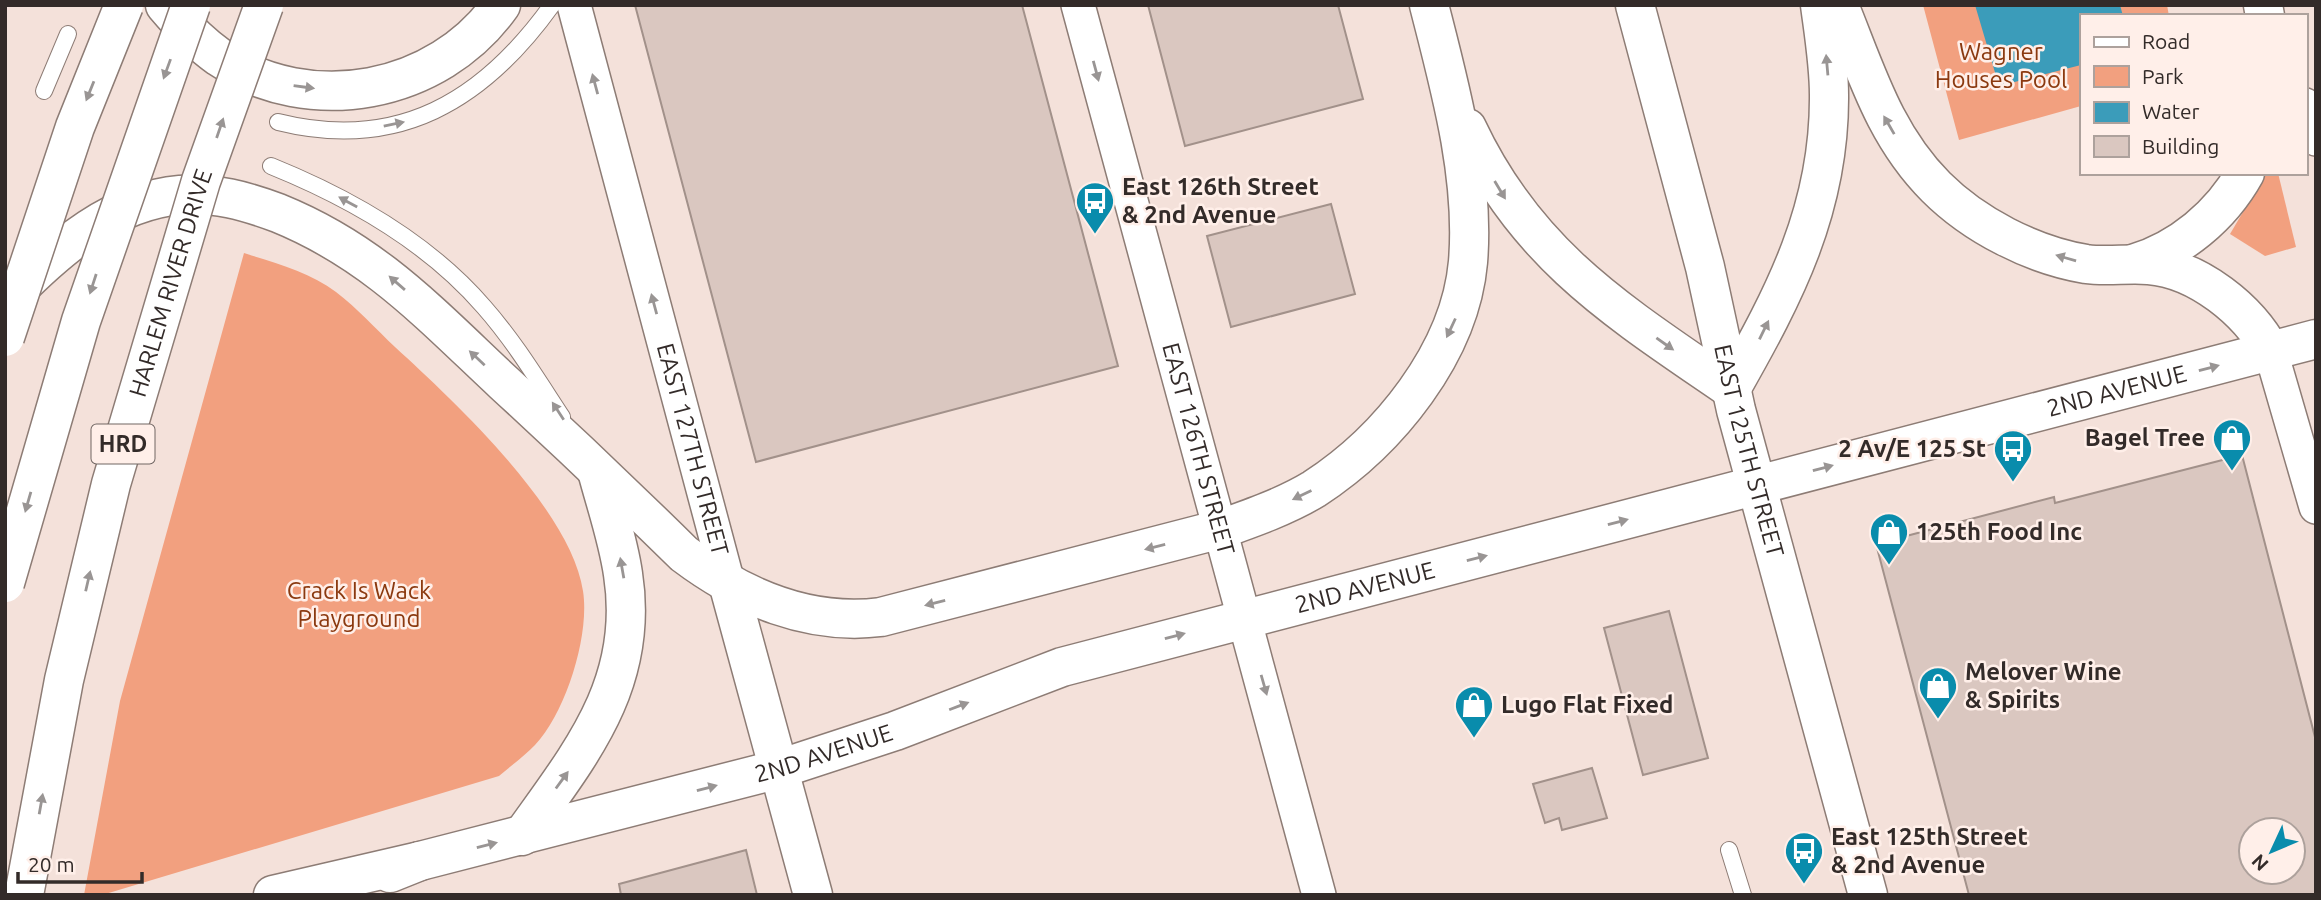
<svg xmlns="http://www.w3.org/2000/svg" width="2321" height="900" viewBox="0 0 2321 900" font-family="Ubuntu,sans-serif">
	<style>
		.green { fill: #f2a07f }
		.water { fill: #3b9cba }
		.building { fill: #dac7c0; stroke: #a2918a; stroke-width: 2; fill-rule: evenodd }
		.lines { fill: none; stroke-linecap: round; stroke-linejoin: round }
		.service-casing { stroke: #8d7c75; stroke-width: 18 }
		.minor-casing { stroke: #8d7c75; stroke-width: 36 }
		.secondary-casing { stroke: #8d7c75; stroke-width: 41 }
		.primary-casing { stroke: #8d7c75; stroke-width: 41 }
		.motorway-casing { stroke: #8d7c75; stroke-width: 41 }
		.service { stroke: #fff; stroke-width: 16 }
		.minor { stroke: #fff; stroke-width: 33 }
		.secondary { stroke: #fff; stroke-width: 38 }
		.primary { stroke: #fff; stroke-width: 38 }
		.motorway { stroke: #fff; stroke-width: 38 }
		.motorway-bridge-casing { stroke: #8d7c75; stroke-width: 41; stroke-linecap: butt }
		.motorway-bridge { stroke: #fff; stroke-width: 38 }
		.oneway { fill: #999594 }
		.labels { text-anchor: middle; stroke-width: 5; stroke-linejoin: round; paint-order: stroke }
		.shield { fill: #ffefe9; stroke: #706663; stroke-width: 2 }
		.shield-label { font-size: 23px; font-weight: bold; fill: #332b29 }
		.park-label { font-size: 24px; fill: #8b390f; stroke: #ffefe9 }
		.poi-label { font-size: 24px; font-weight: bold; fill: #332b29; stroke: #ffefe9; text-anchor: start }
		.street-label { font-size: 24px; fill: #332b29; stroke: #ffefe9 }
	</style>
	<rect width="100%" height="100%" fill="#f4e1da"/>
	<g class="green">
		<path d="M1923,5H2167L2169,16H2081V106L1959,140Z"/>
		<path d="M2266,173H2278L2296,247L2265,256L2230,234Z"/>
		<path d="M244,253C275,263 310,272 336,292C357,308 376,329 395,347C454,401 571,510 583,591C590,635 566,712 535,745C524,756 511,766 499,776L102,895H84L120,701Z"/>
	</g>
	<path class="water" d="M1975,5H2120L2123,16H2081V65L1999,86Z"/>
	<g class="building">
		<path d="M635,5H1022L1118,366L756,462Z"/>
		<path d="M1148,5H1338L1363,99L1185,146Z"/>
		<path d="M1331,204L1355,294L1231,327L1207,236Z"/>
		<path d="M2242,455L2316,741V895H1969L1876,544L2054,497L2055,503ZM2251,830H2293V872H2251Z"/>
		<path d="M1669,611L1708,758L1643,775L1604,628Z"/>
		<path d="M1592,768L1607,818L1562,830L1559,818L1545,823L1533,784Z"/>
		<path d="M746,850L757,895H621L619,884Z"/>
	</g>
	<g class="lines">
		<g class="service-casing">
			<g id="service">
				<path d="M44,91L68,34"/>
				<path d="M278,122C398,152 483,101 552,5"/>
				<path d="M271,166C350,198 428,242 484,307C514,341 537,379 562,417"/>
				<path d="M1729,850L1743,895"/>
			</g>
		</g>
		<g class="minor-casing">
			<g id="minor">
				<path id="s1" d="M574,5L728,583"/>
				<path id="s2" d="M1078,5L1319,895"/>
				<path d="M2305,105L2316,139"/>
				<path d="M2271,352L2316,507"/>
			</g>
		</g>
		<g class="secondary-casing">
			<path id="secondary" d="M728,583L813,895"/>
		</g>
		<g class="primary-casing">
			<g id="primary">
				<path id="s3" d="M1635,5L1705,267L1736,410L1868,895"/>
				<path id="s4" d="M390,873L420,861L779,769L895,731L1062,667L2316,339"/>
			</g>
		</g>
		<g class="motorway-casing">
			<g id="motorway">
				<path d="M165,5C181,24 198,42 219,57C310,118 438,94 501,5"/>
				<path d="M1839,5C1866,71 1884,135 1936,187C1974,225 2032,255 2086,264C2107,267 2128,263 2149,265C2198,269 2249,310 2271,352"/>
				<path d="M2263,5L2265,16"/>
				<path d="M1467,128C1527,256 1619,312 1731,389C1785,294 1830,208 1829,95C1829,65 1824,35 1820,5"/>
				<path d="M2133,264C2180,250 2221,216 2245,173"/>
				<path d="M15,292C60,247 113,201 180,195C214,192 246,201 278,213C374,252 430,314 504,383C565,439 625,496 684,554C741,597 809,626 881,617L1221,529C1252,518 1286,506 1314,489C1388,441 1460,353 1468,262C1475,177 1450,87 1429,5"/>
				<path d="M522,836C581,753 640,683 623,574C618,539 606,505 597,471"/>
				<path d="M273,895L420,861"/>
			</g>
		</g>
		<use href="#service" class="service"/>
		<use href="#minor" class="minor"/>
		<use href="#secondary" class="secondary"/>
		<use href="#primary" class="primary"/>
		<use href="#motorway" class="motorway"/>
		<g class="motorway-bridge-casing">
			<g id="motorway-bridge">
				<path d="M5,337L75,127L124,5"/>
				<path d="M5,583L81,321L191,5"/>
				<path id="s5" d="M24,895L64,680L111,484L201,181L264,5"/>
			</g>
		</g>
		<use href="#motorway-bridge" class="motorway-bridge"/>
	</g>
	<defs><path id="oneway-solid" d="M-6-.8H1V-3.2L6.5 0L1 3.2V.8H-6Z" transform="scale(1.75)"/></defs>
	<g class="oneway">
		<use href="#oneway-solid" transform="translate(1827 65) rotate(-95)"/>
		<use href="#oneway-solid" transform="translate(167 69) rotate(110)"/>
		<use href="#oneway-solid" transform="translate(1096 71) rotate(75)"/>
		<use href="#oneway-solid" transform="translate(595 84) rotate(-105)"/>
		<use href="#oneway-solid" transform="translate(304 87) rotate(8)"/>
		<use href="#oneway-solid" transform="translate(90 91) rotate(112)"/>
		<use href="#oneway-solid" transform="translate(394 124) rotate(-12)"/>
		<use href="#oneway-solid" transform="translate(1889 125) rotate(-120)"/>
		<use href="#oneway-solid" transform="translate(220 128) rotate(-71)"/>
		<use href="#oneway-solid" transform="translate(1500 190) rotate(59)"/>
		<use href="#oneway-solid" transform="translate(348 202) rotate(-151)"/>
		<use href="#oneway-solid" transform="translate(2066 258) rotate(-164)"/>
		<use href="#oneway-solid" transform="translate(397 283) rotate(-139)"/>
		<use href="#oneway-solid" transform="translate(93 284) rotate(108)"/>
		<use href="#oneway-solid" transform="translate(654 304) rotate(-105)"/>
		<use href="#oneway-solid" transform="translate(1451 328) rotate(115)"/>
		<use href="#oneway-solid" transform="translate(1764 330) rotate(-64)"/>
		<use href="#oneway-solid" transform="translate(1665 344) rotate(35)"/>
		<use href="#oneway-solid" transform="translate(477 358) rotate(-137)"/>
		<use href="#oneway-solid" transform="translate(2209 368) rotate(-15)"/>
		<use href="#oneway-solid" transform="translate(558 411) rotate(-123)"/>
		<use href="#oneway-solid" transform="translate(1823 468) rotate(-15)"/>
		<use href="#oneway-solid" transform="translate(1302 495) rotate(154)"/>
		<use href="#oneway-solid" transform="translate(28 502) rotate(106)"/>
		<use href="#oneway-solid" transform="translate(1618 522) rotate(-15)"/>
		<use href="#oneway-solid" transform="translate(1155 547) rotate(166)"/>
		<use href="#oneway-solid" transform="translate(1477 558) rotate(-14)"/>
		<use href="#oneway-solid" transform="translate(622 568) rotate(-100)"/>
		<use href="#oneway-solid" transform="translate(88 581) rotate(-77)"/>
		<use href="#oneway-solid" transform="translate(935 603) rotate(166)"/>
		<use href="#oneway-solid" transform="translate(1175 636) rotate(-15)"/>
		<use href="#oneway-solid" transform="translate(1264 685) rotate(74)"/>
		<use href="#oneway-solid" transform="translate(959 706) rotate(-21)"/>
		<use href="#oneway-solid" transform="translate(562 780) rotate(-54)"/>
		<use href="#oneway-solid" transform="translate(707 788) rotate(-15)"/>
		<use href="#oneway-solid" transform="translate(41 804) rotate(-80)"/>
		<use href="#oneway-solid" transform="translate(487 845) rotate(-14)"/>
	</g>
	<defs>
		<g id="bus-pin" transform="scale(2.0125)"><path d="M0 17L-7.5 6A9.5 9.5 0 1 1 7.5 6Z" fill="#098cac" stroke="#ffefe9"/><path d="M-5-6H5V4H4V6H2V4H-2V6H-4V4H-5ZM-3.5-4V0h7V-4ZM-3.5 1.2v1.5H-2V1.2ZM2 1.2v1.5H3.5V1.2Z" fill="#fff"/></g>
		<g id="shop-pin" transform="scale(2.0125)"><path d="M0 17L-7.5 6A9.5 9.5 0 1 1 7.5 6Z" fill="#098cac" stroke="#ffefe9"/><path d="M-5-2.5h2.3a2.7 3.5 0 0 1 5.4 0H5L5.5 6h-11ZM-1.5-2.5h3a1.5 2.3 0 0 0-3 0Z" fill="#fff"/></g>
	</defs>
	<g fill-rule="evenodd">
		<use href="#bus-pin" x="1095" y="201"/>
		<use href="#shop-pin" x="2232" y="438"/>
		<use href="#bus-pin" x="2013" y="449"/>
		<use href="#shop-pin" x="1889" y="532"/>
		<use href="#shop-pin" x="1938" y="686"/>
		<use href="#shop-pin" x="1474" y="705"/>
		<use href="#bus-pin" x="1804" y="851"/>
	</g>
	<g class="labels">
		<rect class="shield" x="91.5" y="424.5" width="63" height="39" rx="5"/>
		<g class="shield-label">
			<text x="123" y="452">HRD</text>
		</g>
		<g class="park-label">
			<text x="2001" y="60">Wagner<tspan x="2001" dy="28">Houses Pool</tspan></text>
			<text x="359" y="599">Crack Is Wack<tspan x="359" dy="28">Playground</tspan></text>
		</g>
		<g class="poi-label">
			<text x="1122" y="195">East 126th Street<tspan x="1122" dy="28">&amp; 2nd Avenue</tspan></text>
			<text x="2205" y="446" text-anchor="end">Bagel Tree</text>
			<text x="1986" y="457" text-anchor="end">2 Av/E 125 St</text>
			<text x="1916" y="540">125th Food Inc</text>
			<text x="1965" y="680">Melover Wine<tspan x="1965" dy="28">&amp; Spirits</tspan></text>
			<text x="1501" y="713">Lugo Flat Fixed</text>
			<text x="1831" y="845">East 125th Street<tspan x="1831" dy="28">&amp; 2nd Avenue</tspan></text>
		</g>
		<g class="street-label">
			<text dy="8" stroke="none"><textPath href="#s5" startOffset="630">HARLEM RIVER DRIVE</textPath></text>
			<text dy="8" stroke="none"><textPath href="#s4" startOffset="1794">2ND AVENUE</textPath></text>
			<text dy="8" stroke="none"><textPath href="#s1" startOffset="460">EAST 127TH STREET</textPath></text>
			<text dy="8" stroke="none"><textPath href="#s2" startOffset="460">EAST 126TH STREET</textPath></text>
			<text dy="8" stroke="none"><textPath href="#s3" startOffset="460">EAST 125TH STREET</textPath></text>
			<text dy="8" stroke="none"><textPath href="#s4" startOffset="1017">2ND AVENUE</textPath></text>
			<text dy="8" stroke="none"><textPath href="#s4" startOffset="450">2ND AVENUE</textPath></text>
		</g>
	</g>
	<rect width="2321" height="900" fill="none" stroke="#332b29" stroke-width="14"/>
	<rect x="2080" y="14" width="228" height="161" fill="#ffefe9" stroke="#ada19c" stroke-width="2"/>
	<rect x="2094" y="37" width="35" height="10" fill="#ffffff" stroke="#ada19c" stroke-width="2"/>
	<text x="2142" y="49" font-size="21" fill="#332b29">Road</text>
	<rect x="2094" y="66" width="35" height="21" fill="#f2a07f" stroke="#ada19c" stroke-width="2"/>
	<text x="2142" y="84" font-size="21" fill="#332b29">Park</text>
	<rect x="2094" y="102" width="35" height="21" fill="#3b9cba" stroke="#ada19c" stroke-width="2"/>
	<text x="2142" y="119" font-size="21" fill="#332b29">Water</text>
	<rect x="2094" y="136" width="35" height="21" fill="#dac7c0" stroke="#ada19c" stroke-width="2"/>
	<text x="2142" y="154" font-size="21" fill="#332b29">Building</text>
	<g transform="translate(2272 851) rotate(226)"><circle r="33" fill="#ffefe9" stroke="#ada19c" stroke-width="2"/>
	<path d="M0-5L12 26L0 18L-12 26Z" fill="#098cac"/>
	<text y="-10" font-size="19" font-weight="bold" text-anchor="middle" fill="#332b29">N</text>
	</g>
	<path d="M18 872v10h124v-10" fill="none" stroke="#332b29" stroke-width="3.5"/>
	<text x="28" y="872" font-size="21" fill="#332b29" stroke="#ffefe9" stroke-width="5" paint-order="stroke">20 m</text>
</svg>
